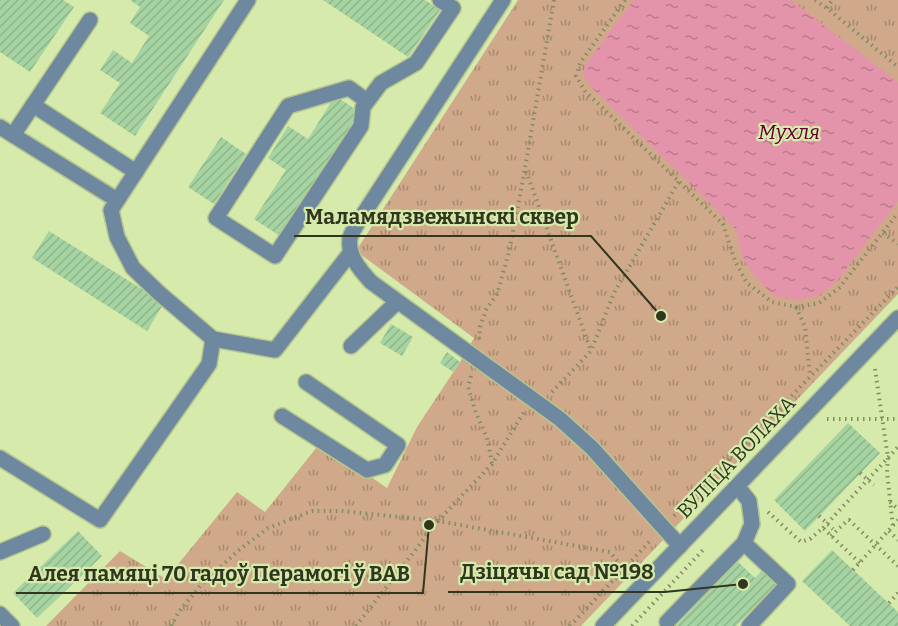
<svg xmlns="http://www.w3.org/2000/svg" width="898" height="626" viewBox="0 0 898 626" font-family="Bitter,serif">
	<style>
		.grass { fill: url(#grass-tufts) }
		.water { fill: url(#water-ripples) }
		.building { fill: url(#building-hatch) }
		.lines { fill: none; stroke-linecap: round; stroke-linejoin: round }
		.minor-casing { stroke: #b5c68f; stroke-width: 18 }
		.path { stroke: #808d62; stroke-width: 4; stroke-dasharray: 1.5 4.5; stroke-linecap: butt }
		.minor { stroke: #6e899f; stroke-width: 15 }
		.labels { text-anchor: middle; stroke-width: 4.5; stroke-linejoin: round; paint-order: stroke }
		.street-label { font-size: 20px; fill: #30371e; stroke: #d6eaab }
		.water-label { font-size: 21px; font-style: italic; fill: #60002b; stroke: #d6eaab }
		.leader { fill: none; stroke: #30371e; stroke-width: 2 }
		.callout-dot { fill: #30371e; stroke: #d6eaab; stroke-width: 2 }
		.callout-label { font-size: 21px; text-anchor: middle; font-weight: bold; fill: #30371e; stroke: #d6eaab; stroke-width: 4.5; stroke-linejoin: round; paint-order: stroke }
	</style>
	<defs>
		<pattern id="grass-tufts" width="24" height="20" patternUnits="userSpaceOnUse" patternTransform="scale(1.5)"><rect width="24" height="20" fill="#cfa989"/><path d="M3 7l-1-3M5 7V3M7 7l1-3M15 17l-1-3M17 17v-4M19 17l1-3" fill="none" stroke="#a88a6f"/></pattern>
		<pattern id="water-ripples" width="26" height="14" patternUnits="userSpaceOnUse" patternTransform="scale(1.5)"><rect width="26" height="14" fill="#e494aa"/><path d="M2 4q2-2 4 0t4 0M15 11q2-2 4 0t4 0" fill="none" stroke="#b97a8a"/></pattern>
		<pattern id="building-hatch" width="6" height="6" patternUnits="userSpaceOnUse" patternTransform="scale(1.5)"><rect width="6" height="6" fill="#a5d3a1"/><path d="M-1 1l2-2M0 6l6-6M5 7l2-2" fill="none" stroke="#8eb68a"/></pattern>
	</defs>
	<rect width="100%" height="100%" fill="#d6eaab"/>
	<path class="grass" d="M518,0H898V294L581,626H46L120,551L166,579L237,492L265,512L321,442L387,488L417,427L460,362L474,338L356,251Z"/>
	<path class="water" d="M634,0H791L898,82V201L838,280L818,296L795,300L774,296L757,279L743,259L736,230L719,212L593,89L583,75L585,65Z"/>
	<g class="building">
		<path d="M0,0H63L74,7L30,72L0,52Z"/>
		<path d="M130,0H224L135,136L100,113L120,83L100,70L113,50L132,63L149,36L130,23L140,7Z"/>
		<path d="M323,0H425L440,10L408,57Z"/>
		<path d="M335,96L360,112L280,236L254,219L286,170L268,158L288,126L308,139Z"/>
		<path d="M221,137L246,154L214,204L188,187Z"/>
		<path d="M49,231L164,303L147,331L32,258Z"/>
		<path d="M391,324L413,337L402,356L380,343Z"/>
		<path d="M447,352L460,362L453,372L440,363Z"/>
		<path d="M848,423L880,453L805,531L774,500Z"/>
		<path d="M78,531L102,556L37,618L13,593Z"/>
		<path d="M832,550L898,612V626H850L802,581Z"/>
		<path d="M737,561L755,578L765,568L779,582L736,626H676Z"/>
	</g>
	<g class="lines">
		<g class="minor-casing">
			<g id="minor">
				<path d="M248,0L111,210L117,237L133,268L159,293L213,339L275,350L351,252"/>
				<path d="M503,0L357,224C355,228 351,233 350,238C347,255 360,270 371,282L560,419L592,448L680,546"/>
				<path d="M367,101L349,88L288,106L216,218L275,256L361,126L363,107L381,83L416,63L453,8L440,0"/>
				<path d="M33,105L136,172"/>
				<path d="M0,127L117,200"/>
				<path d="M13,135L90,20"/>
				<path d="M351,346L397,302"/>
				<path d="M282,416L367,470L385,465L398,445L306,382"/>
				<path d="M0,458L100,520L209,364L213,339"/>
				<path d="M744,543L788,584L749,626"/>
				<path d="M0,552L43,534"/>
				<path d="M0,614L12,626"/>
				<path d="M667,622L744,543L752,524L749,501L737,486"/>
				<path d="M603,626L898,318"/>
			</g>
		</g>
		<g class="path">
			<path d="M554,0L525,168L591,351"/>
			<path d="M625,0L580,63L576,76L585,91L723,224L735,261L747,283L772,302L796,307L819,303L839,288L898,213"/>
			<path d="M815,0L827,8L898,67"/>
			<path d="M827,8L832,0"/>
			<path d="M883,233L898,244"/>
			<path d="M796,307L805,327L810,376"/>
			<path d="M479,339L480,327L486,310L497,294L509,252L525,169"/>
			<path d="M875,369L888,458L887,472L893,527"/>
			<path d="M471,376L468,387L476,413L487,438L492,463"/>
			<path d="M552,392L591,351L614,293L679,181"/>
			<path d="M827,419H898"/>
			<path d="M860,473L874,485"/>
			<path d="M890,502L898,509"/>
			<path d="M768,512L801,542L810,539L823,528L860,563"/>
			<path d="M674,516L898,287"/>
			<path d="M819,516L833,529"/>
			<path d="M823,528L898,447"/>
			<path d="M889,531L898,540"/>
			<path d="M831,536L847,521L849,520L898,566"/>
			<path d="M853,570L898,520"/>
			<path d="M889,603L898,593"/>
			<path d="M171,626L178,613L201,585L239,550L268,528L312,511H342L438,521L492,464L524,412"/>
			<path d="M356,626L438,521L610,552L624,569"/>
			<path d="M570,626L652,539"/>
			<path d="M632,626L703,550"/>
		</g>
		<use href="#minor" class="minor"/>
	</g>
	<g class="labels">
		<g class="street-label">
			<text transform="translate(736 457) rotate(-46)" y="7">ВУЛІЦА ВОЛАХА</text>
		</g>
		<g class="water-label">
			<text x="789" y="139">Мухля</text>
		</g>
	</g>
	<path class="leader" d="M661 316L591 236H294M743 584L665 592H448M429 525L423 593H16"/>
	<g class="callout-dot">
		<circle cx="661" cy="316" r="6"/>
		<circle cx="743" cy="584" r="6"/>
		<circle cx="429" cy="525" r="6"/>
	</g>
	<g class="callout-label">
		<text x="442" y="224">Маламядзвежынскі сквер</text>
		<text x="557" y="579">Дзіцячы сад №198</text>
		<text x="219" y="581">Алея памяці 70 гадоў Перамогі ў ВАВ</text>
	</g>
</svg>
